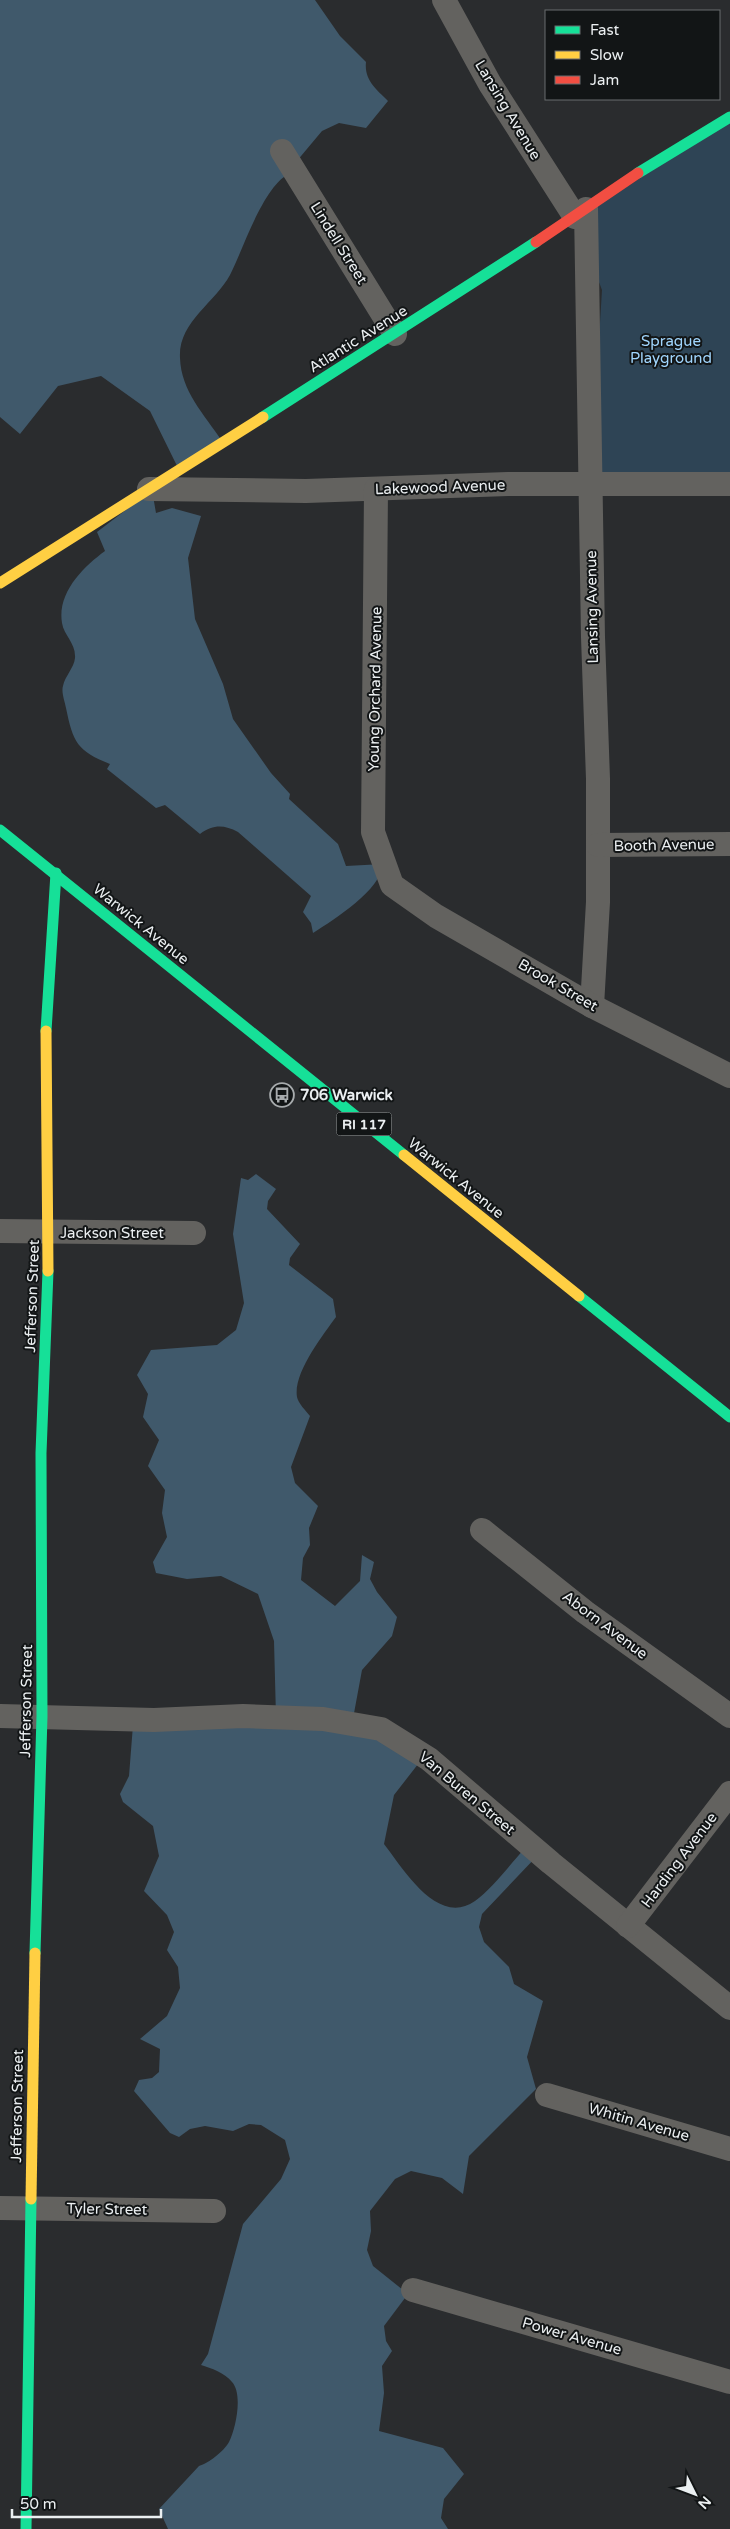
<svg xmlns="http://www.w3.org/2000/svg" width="730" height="2529" viewBox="0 0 730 2529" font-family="'Varela Round',sans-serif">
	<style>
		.green { fill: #2e4455 }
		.forest { fill: #40596b }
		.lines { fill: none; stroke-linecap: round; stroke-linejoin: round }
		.street { stroke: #63625f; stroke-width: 24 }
		.fast { stroke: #16e098; stroke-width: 11 }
		.slow { stroke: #ffcf43; stroke-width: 11 }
		.jam { stroke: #f24e42; stroke-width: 11 }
		.labels { text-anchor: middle; stroke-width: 4; stroke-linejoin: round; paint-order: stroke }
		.shield { fill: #121516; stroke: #aaaeaf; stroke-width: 1 }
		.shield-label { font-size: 14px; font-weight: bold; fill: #ebeff1 }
		.street-label { font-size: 15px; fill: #ebeff1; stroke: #121516 }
		.park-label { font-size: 15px; fill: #a1d6fe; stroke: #121516 }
		.poi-label { font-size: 15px; font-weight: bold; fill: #ebeff1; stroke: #121516; text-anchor: start }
	</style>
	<rect width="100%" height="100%" fill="#2a2c2e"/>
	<path class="green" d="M730,118V485H590L602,290L576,221Z"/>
	<g class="forest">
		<path d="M0,0H315L340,36L366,62C364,80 376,89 388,101L366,128L339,123L322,131L291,168V173C264,183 243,250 230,275C215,303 178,322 180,358C181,391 204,414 222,441L180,472L150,411L101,376L58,386L20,434L0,417Z"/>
		<path d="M152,490L156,513L172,508L201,516L188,558L195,619L223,684L233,719L271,773L290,794L289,799L338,844L346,866L383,864C381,890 335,919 313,933L311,923L303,912L311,896L238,832C224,825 214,824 200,834L165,805L156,808L107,769L110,764C77,751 73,742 66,708C65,702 61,692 63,686C65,676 74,668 75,658C76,643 64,636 62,623C57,593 83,567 105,551L97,532Z"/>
		<path d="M256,1174L276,1189L268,1201L267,1209L300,1244L290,1258L289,1265L333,1299L336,1317C323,1335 293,1373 297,1397C298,1403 306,1411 310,1416L291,1467L295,1483L318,1506L309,1528L310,1545L303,1558L301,1580L335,1606L360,1581L362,1555L374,1562L370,1579L377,1592L397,1617L392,1636L362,1670L352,1724L422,1759L394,1795L384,1844C404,1870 438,1927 475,1901C492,1889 512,1862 526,1847L537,1856L482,1914L479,1927L484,1942L509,1967L514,1984L543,2001L527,2057L536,2089L469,2156L463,2194L442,2178L411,2171L395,2179L370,2211L371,2231L367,2250L373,2266L408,2294L384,2326L386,2341L392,2351L382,2366L384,2393L379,2431L443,2448L464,2474L444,2499L441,2518L448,2529H168L159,2509L199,2466C209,2463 224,2451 229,2442C236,2428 243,2394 232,2382C225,2373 211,2368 201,2365L208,2354L243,2224L281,2179L290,2159L285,2140L261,2125L249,2124L233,2131L205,2126L190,2129L179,2137L170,2133L134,2091L139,2080L152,2078L159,2072L160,2049L140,2039L167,2016L180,1988L178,1967L167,1950L174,1932L167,1915L144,1891L159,1856L153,1826L123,1802L120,1794L129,1776L133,1725L276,1717L274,1641L258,1594L221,1576L187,1579L156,1573L153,1562L167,1537L162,1513L165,1490L148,1466L159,1440L143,1417L148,1394L137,1375L151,1350L217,1345L236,1330L244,1303L233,1234L241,1178L248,1180Z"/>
	</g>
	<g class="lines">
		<g class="street">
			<path d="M444,0L490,84L575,217"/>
			<path d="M282,151L395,334"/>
			<path d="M586,209L593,637L598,779V902L592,1006"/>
			<path d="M149,489L306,491L508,484H730"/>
			<path d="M376,489L373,832L392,885L436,916L592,1006L730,1076"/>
			<path d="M598,845L730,844"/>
			<path d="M0,1231L194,1233"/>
			<path d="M482,1530L585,1612L730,1716"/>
			<path d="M0,1716L154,1720L243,1716L323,1719L381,1729L429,1759L551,1863L730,2008"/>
			<path d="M628,1926L730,1793"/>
			<path d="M547,2095L730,2149"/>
			<path d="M0,2208L214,2211"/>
			<path d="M413,2290L730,2382"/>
		</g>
		<g class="fast">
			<path d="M638,173L730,117"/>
			<path d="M263,417L536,242"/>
			<path d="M0,830L404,1155"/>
			<path d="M46,1031L56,873"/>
			<path d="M579,1296L730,1417"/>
			<path d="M35,1953L42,1716L41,1453L48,1271"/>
			<path d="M26,2529L31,2199"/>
		</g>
		<g class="slow">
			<path d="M0,583L263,417"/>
			<path d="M46,1031L48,1271"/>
			<path d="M404,1155L579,1296"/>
			<path d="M31,2199L35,1953"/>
		</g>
		<path class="jam" d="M536,242L638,173"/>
	</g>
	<defs>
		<g id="bus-ring" transform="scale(1.25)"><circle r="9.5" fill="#121516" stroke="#a7abad" stroke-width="1.5"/><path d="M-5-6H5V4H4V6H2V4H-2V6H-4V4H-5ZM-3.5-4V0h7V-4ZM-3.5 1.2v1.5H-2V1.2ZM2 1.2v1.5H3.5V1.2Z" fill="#a7abad"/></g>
	</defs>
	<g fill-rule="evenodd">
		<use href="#bus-ring" x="282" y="1095"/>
	</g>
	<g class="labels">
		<rect class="shield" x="336.5" y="1112.5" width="55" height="23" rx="4"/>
		<g class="shield-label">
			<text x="364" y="1129">RI 117</text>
		</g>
		<g class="street-label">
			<text transform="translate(508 110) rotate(59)" y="5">Lansing Avenue</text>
			<text transform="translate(339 243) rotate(58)" y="5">Lindell Street</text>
			<text transform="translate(358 339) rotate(-32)" y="5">Atlantic Avenue</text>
			<text transform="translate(440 487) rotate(-2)" y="5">Lakewood Avenue</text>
			<text transform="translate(592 607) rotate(-91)" y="5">Lansing Avenue</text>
			<text transform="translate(375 689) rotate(-89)" y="5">Young Orchard Avenue</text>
			<text transform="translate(664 845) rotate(-1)" y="5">Booth Avenue</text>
			<text transform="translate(141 924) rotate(39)" y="5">Warwick Avenue</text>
			<text transform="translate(558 985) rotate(30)" y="5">Brook Street</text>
			<text transform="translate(456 1178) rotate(39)" y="5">Warwick Avenue</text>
			<text x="112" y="1238">Jackson Street</text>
			<text transform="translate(32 1296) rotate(-88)" y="5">Jefferson Street</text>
			<text transform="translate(605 1625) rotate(37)" y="5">Aborn Avenue</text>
			<text transform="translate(26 1701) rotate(-89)" y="5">Jefferson Street</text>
			<text transform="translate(467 1793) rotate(40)" y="5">Van Buren Street</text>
			<text transform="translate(679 1860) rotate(-53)" y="5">Harding Avenue</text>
			<text transform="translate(17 2106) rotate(-89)" y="5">Jefferson Street</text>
			<text transform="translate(639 2122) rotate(16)" y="5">Whitin Avenue</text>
			<text transform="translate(107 2209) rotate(1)" y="5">Tyler Street</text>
			<text transform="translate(572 2336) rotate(16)" y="5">Power Avenue</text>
		</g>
		<g class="park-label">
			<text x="671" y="346">Sprague<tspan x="671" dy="17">Playground</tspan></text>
		</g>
		<g class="poi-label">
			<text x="300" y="1100">706 Warwick</text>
		</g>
	</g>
	<rect x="545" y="10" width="175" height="90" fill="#121516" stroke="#696c6e"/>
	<rect x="555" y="26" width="25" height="8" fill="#16e098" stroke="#696c6e"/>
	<text x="590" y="35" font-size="15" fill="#ebeff1">Fast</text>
	<rect x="555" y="51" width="25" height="8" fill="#ffcf43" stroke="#696c6e"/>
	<text x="590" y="60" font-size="15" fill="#ebeff1">Slow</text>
	<rect x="555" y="76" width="25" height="8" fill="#f24e42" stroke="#696c6e"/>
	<text x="590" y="85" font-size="15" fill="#ebeff1">Jam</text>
	<g transform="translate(695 2494) rotate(132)" stroke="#121516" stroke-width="4" paint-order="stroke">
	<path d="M0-4L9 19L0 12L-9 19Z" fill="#ebeff1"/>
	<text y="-8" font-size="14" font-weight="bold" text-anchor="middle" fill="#ebeff1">N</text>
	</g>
	<path d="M12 2509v8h149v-8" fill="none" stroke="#ebeff1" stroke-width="2.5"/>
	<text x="20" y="2509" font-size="15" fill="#ebeff1" stroke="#121516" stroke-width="4" paint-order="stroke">50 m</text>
</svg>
